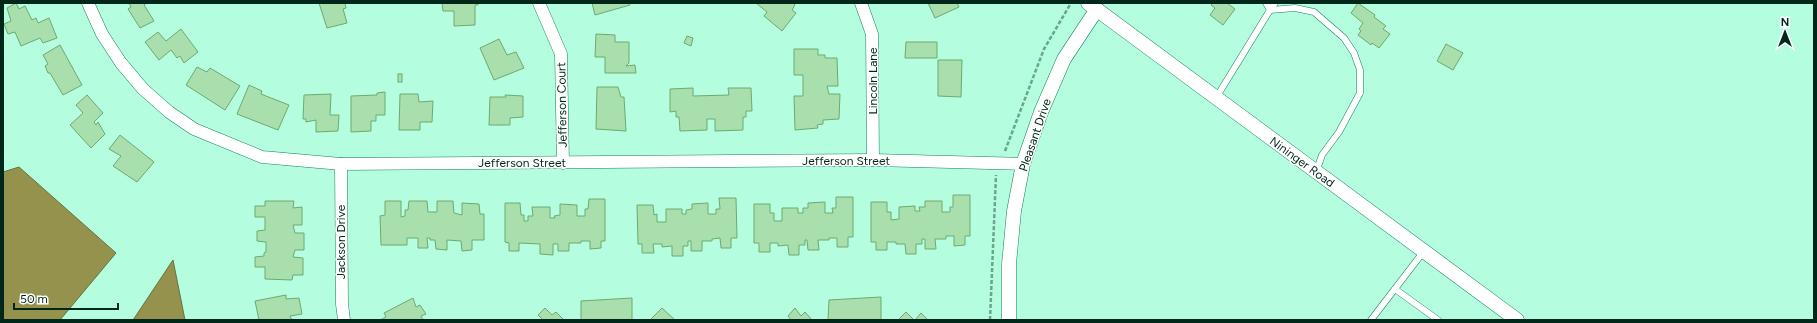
<svg xmlns="http://www.w3.org/2000/svg" width="1817" height="323" viewBox="0 0 1817 323" font-family="Figtree,sans-serif">
	<style>
		.water { fill: #95924e; stroke: #68723e }
		.building { fill: #a9dfac; stroke: #6caa71 }
		.lines { fill: none; stroke-linecap: round; stroke-linejoin: round }
		.service-casing { stroke: #15805f; stroke-width: 7 }
		.minor-casing { stroke: #15805f; stroke-width: 13 }
		.tertiary-casing { stroke: #15805f; stroke-width: 15 }
		.path { stroke: #6aa58e; stroke-width: 2.5; stroke-dasharray: 4 2; stroke-linecap: butt }
		.service { stroke: #fff; stroke-width: 6 }
		.minor { stroke: #fff; stroke-width: 12 }
		.tertiary { stroke: #fff; stroke-width: 14 }
		.labels { text-anchor: middle; stroke-width: 3; stroke-linejoin: round; paint-order: stroke }
		.street-label { font-size: 12px; fill: #00271a; stroke: #fff }
	</style>
	<rect width="100%" height="100%" fill="#b4fdde"/>
	<g class="water">
		<path d="M19,167L116,253L60,320H3V172Z"/>
		<path d="M173,260L185,320H133Z"/>
	</g>
	<g class="building">
		<path d="M16,3L19,9L25,6L32,20L36,18L38,23L49,18L57,38L43,43L40,38L21,46L15,32L8,34L4,24L11,21L7,8Z"/>
		<path d="M129,3H147L144,5L154,21L140,28L128,9L131,7Z"/>
		<path d="M319,3H345L346,8L343,9L347,23L327,28Z"/>
		<path d="M442,3H478V5H475V25L454,26V11H443Z"/>
		<path d="M588,3H629L630,5L595,15L592,3Z"/>
		<path d="M756,3H793L795,5L792,10L796,13L782,31L764,16L767,12Z"/>
		<path d="M928,3H957L959,7L935,18Z"/>
		<path d="M1213,3H1227L1235,9L1223,25L1210,15L1215,8L1211,5Z"/>
		<path d="M1358,3L1375,15L1374,17L1386,26L1383,29L1390,34L1379,48L1372,43L1371,45L1358,35L1361,31L1359,29L1363,23L1351,13Z"/>
		<path d="M181,29L198,52L184,63L180,56L177,58L171,50L159,60L145,42L158,32L166,41Z"/>
		<path d="M596,34L615,35V42H629V63L626,66L635,65L636,73H605V57H595Z"/>
		<path d="M687,36L693,38L691,46L684,43Z"/>
		<path d="M499,39L507,55L516,52L524,68L494,80L480,48Z"/>
		<path d="M906,42H937V58H905Z"/>
		<path d="M1446,44L1463,53L1453,70L1437,61Z"/>
		<path d="M60,45L82,85L63,95L50,73H48L45,66L48,64L43,55Z"/>
		<path d="M794,49H818V55H825V58H837L838,86H827L829,94H840L839,119L823,120V124L817,125L818,128L795,130L794,96H803V75H794Z"/>
		<path d="M938,60H962L961,97L938,96Z"/>
		<path d="M197,67L207,72L210,68L240,86L225,110L186,85Z"/>
		<rect x="398" y="74" width="4" height="8"/>
		<path d="M249,85L262,91L261,94L289,105L278,130L237,114Z"/>
		<path d="M597,87H618L621,97H624L626,131L596,129Z"/>
		<path d="M693,88V96L729,95L728,88H751L752,111H746V117H743V130L715,131V119H707V130L680,131L679,117H676V111L670,112V89Z"/>
		<path d="M385,92V115H376V121H371V131L351,132V96L377,95V93Z"/>
		<path d="M331,94L330,115H339L338,131L316,132V120L306,122V119H303L304,95Z"/>
		<path d="M400,94H418L419,102L433,101L432,122H420V130H399Z"/>
		<path d="M87,95L103,113L94,122L96,125L98,122L105,134L91,148L70,125L83,113L76,105Z"/>
		<path d="M505,95L523,96V117L510,118V125H489L490,97H506Z"/>
		<path d="M120,135L154,162L137,182L113,166L121,156L109,149Z"/>
		<path d="M953,195H970V236H965V245L954,246V236H946V239H935L936,249H925V239H922V244H916V254H906L905,244H896V242H887V250H876V242H871V202H887V212H891V220L899,219V207L915,206V211H920L919,207H925V201H942V212H950V207H953Z"/>
		<path d="M836,197H853V237H848V247H837V238H829V240H818L819,250H808L807,240H805V245H799V255H789L788,245L778,246V243H770V252H759V243H754V204H770V213H774V221H782V208H798V213H803V208H808V203L825,202V213H833L832,208H836Z"/>
		<path d="M719,198H736L737,238H731V248H721L720,238L712,239V241H702V251H691V241H688V246H683V256H672V246L662,247V244H653L654,253H642V244H638L637,205H653L654,215L657,214V222H666V209H682V214H686V210L692,209V204L708,203V214H716V209H720Z"/>
		<path d="M589,199H605V241H601V248L590,249V241H581V243H569V251H558V244H553V255L540,254V244L519,243V251H509V243L505,242V203H520L521,215H524V221H528V216H533L532,207H550V218H555L554,216L560,215V204L577,205V216H585V209H588Z"/>
		<path d="M265,201H294L293,208L302,207V225H293L295,233H304V250H295L293,257L303,258V275H293L292,280L265,279V267H255V257L264,256V253L266,252V242L257,241V231L265,230V217H255V206H265Z"/>
		<path d="M385,201H401V217L405,216V210H408L409,201H427L428,212H437V201H453L454,213L462,215V203L479,204L480,214H484V240H472V250L462,251L461,241L447,240V250L436,249L435,240H430V238H427L428,248H418V238H407V245H381L380,216L385,215Z"/>
		<path d="M286,295V299L299,298L302,314L290,316L292,320H295H259L255,301Z"/>
		<path d="M881,297V320H828L829,300Z"/>
		<path d="M413,298L416,307L420,305L426,314L421,316L423,320H380L386,317L384,313Z"/>
		<path d="M632,298V320H581V301Z"/>
		<path d="M545,308L552,315L556,312L564,320H543L538,315Z"/>
		<path d="M662,308L675,320H650Z"/>
		<path d="M795,308L801,316L805,312L812,320H791L788,316Z"/>
		<path d="M906,312L914,320H898Z"/>
		<path d="M921,313L928,320H915Z"/>
	</g>
	<g class="lines">
		<g class="service-casing">
			<g id="service">
				<path d="M1270,10L1295,8L1314,12L1344,38L1354,53L1360,70V93L1339,132L1322,155L1316,172"/>
				<path d="M1270,10L1275,3"/>
				<path d="M1216,98L1270,10L1266,3"/>
				<path d="M1395,289L1438,320"/>
				<path d="M1371,320L1424,251"/>
			</g>
		</g>
		<g class="minor-casing">
			<g id="minor">
				<path d="M88,3L102,34L121,63L143,89L169,112L194,129L262,157L341,164L873,160L1023,164"/>
				<path d="M539,3L561,54L563,163"/>
				<path d="M861,3L872,34L873,160"/>
				<path d="M341,164L342,304L344,320"/>
			</g>
		</g>
		<g class="tertiary-casing">
			<g id="tertiary">
				<path d="M1088,3L1517,320"/>
				<path d="M1009,320V264L1014,211L1023,164L1041,112L1064,59L1097,9"/>
			</g>
		</g>
		<g class="path">
			<path d="M1005,151L1044,49L1071,3"/>
			<path d="M990,320L996,175"/>
		</g>
		<use href="#service" class="service"/>
		<use href="#minor" class="minor"/>
		<use href="#tertiary" class="tertiary"/>
	</g>
	<g class="labels">
		<g class="street-label">
			<text transform="translate(873 81) rotate(-90)" y="4">Lincoln Lane</text>
			<text transform="translate(562 105) rotate(-91)" y="4">Jefferson Court</text>
			<text transform="translate(1035 135) rotate(-71)" y="4">Pleasant Drive</text>
			<text x="846" y="165">Jefferson Street</text>
			<text transform="translate(1302 162) rotate(36)" y="4">Nininger Road</text>
			<text x="522" y="167">Jefferson Street</text>
			<text transform="translate(341 242) rotate(-90)" y="4">Jackson Drive</text>
		</g>
	</g>
	<rect width="1817" height="323" fill="none" stroke="#00271a" stroke-width="8"/>
	<g transform="translate(1785 32)" stroke="#ffffff" stroke-width="3" paint-order="stroke">
	<path d="M0-3L7 15L0 10L-7 15Z" fill="#00271a"/>
	<text y="-6" font-size="11" font-weight="bold" text-anchor="middle" fill="#00271a">N</text>
	</g>
	<path d="M14 303v6h104v-6" fill="none" stroke="#00271a" stroke-width="2"/>
	<text x="20" y="303" font-size="12" fill="#00271a" stroke="#ffffff" stroke-width="3" paint-order="stroke">50 m</text>
</svg>
